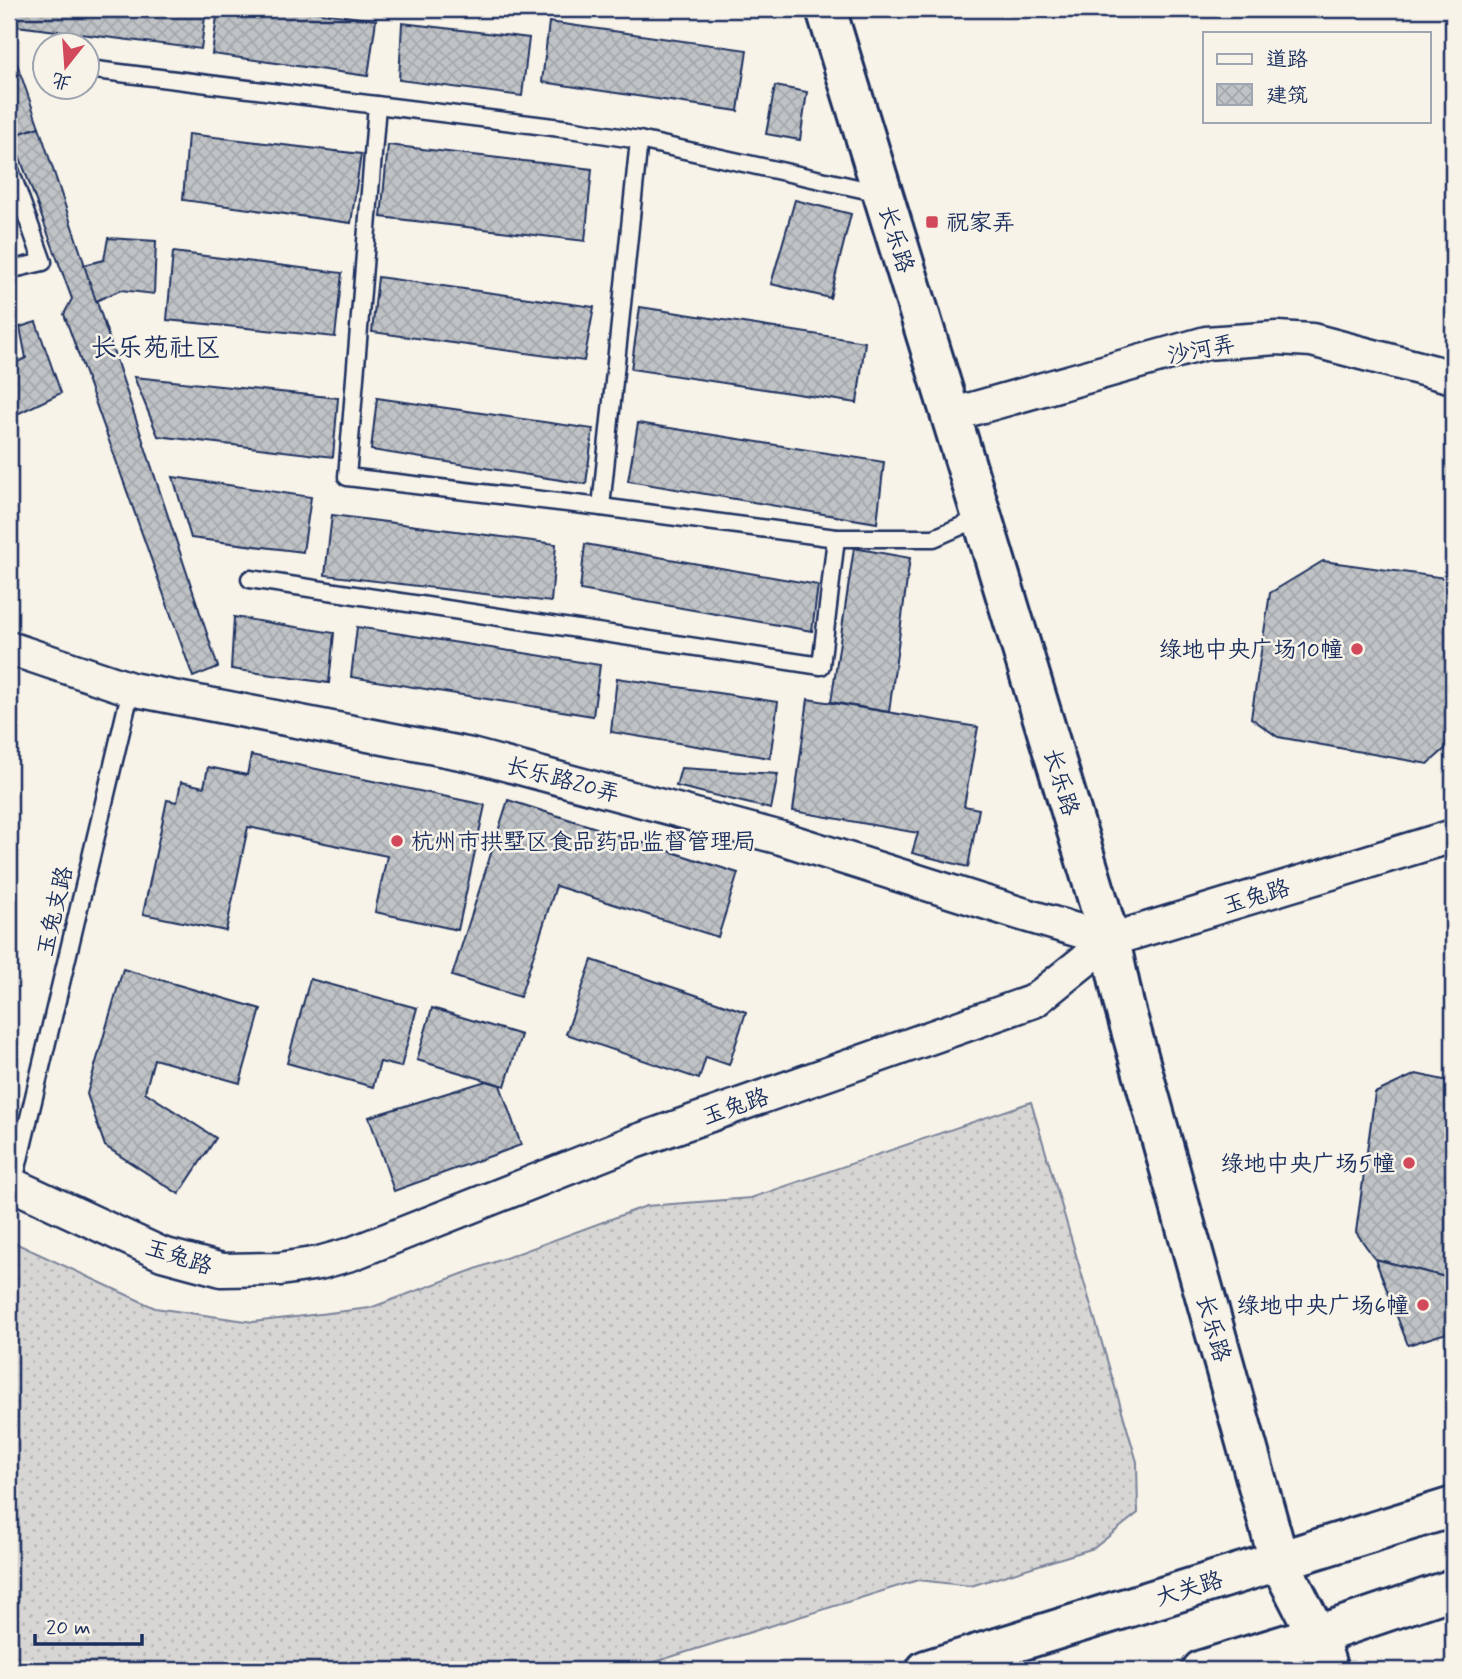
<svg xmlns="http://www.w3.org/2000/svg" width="1462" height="1679" viewBox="0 0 1462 1679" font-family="Mynerve,'LXGW WenKai TC',sans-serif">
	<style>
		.grass { fill: url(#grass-dots); stroke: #798299; stroke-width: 2 }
		.building { fill: url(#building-cross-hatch); stroke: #1b2f5e; stroke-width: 2 }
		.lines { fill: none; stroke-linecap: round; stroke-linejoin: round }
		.service-casing { stroke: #1b2f5e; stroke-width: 21 }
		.minor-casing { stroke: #1b2f5e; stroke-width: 37 }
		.tertiary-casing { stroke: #1b2f5e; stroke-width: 44 }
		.primary-casing { stroke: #1b2f5e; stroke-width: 44 }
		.service { stroke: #f7f3e8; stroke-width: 16 }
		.minor { stroke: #f7f3e8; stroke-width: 32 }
		.tertiary { stroke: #f7f3e8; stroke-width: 38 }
		.primary { stroke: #f7f3e8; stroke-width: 38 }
		.poi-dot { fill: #d1495b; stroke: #f7f3e8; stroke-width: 2.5 }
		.labels { text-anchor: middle; stroke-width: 5; stroke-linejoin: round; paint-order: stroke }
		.poi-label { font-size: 23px; fill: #1b2f5e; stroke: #f7f3e8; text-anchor: end }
		.street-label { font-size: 23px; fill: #1b2f5e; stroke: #f7f3e8 }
		.quarter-label { font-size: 26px; fill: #1b2f5e; stroke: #f7f3e8 }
	</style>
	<defs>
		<pattern id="grass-dots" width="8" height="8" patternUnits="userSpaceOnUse" patternTransform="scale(1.75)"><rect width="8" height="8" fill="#d7d6d4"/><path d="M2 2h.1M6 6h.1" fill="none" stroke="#b8b8b8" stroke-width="1.8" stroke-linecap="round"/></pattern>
		<pattern id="building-cross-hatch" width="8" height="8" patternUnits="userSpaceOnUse" patternTransform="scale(1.75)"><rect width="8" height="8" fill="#c0c3c5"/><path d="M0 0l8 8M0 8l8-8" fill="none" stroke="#a4a8ac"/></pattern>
	</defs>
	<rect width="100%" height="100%" fill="#f7f3e8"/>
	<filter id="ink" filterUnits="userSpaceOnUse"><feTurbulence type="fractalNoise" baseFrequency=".0143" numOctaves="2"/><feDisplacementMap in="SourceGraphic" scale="14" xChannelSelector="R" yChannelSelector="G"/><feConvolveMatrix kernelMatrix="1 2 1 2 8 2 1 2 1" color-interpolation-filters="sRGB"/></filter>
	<g filter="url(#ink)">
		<path class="grass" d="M1031,1102L1137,1462L1138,1513L1094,1548L971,1586L918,1580L629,1670H9V1240L155,1308L253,1322L370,1308L646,1206L751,1198Z"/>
		<g class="building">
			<path d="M18,9H206L201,49L17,26Z"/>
			<path d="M218,9H291L376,20L368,76L212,54Z"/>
			<path d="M549,22L747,50L738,111L542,82Z"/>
			<path d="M402,23L529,38L522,96L399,80Z"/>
			<path d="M9,41L39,127L12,136L9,127Z"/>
			<path d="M775,86L807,92L800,140L766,134Z"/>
			<path d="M39,127L218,667L193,677L64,314L72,299L12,136Z"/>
			<path d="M188,134L361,154L351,223L183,200Z"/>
			<path d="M388,145L592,169L585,241L381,217Z"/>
			<path d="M795,200L851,214L830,298L771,284Z"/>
			<path d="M108,238L156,241L154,294L121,290L96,301L84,265L104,260Z"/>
			<path d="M173,252L342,273L335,337L167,320Z"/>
			<path d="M378,277L594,307L584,361L372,332Z"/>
			<path d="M640,307L865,342L857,403L631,369Z"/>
			<path d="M36,322L61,393L9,418V366L26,358L20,327Z"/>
			<path d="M134,377L338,398L333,457L158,436Z"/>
			<path d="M377,398L593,429L586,484L371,450Z"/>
			<path d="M638,423L884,462L877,523L628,481Z"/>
			<path d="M173,477L311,497L303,552L191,538Z"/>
			<path d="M332,515L556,544L551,602L325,575Z"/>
			<path d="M585,544L818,585L812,631L580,590Z"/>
			<path d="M854,548L910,558L889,712L831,702Z"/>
			<path d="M1323,561L1453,579V705L1446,748L1428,764L1278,737L1251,718L1270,593Z"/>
			<path d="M234,617L334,633L329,683L231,669Z"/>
			<path d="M357,627L600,665L593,716L351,677Z"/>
			<path d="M617,678L778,702L770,758L611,732Z"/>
			<path d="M808,699L978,727L964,806L979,809L968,867L912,853L918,833L793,811Z"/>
			<path d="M251,755L485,805L458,930L375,912L387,856L248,827L226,931L143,914L167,800L177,802L181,782L204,787L208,767L247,775Z"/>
			<path d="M681,768L778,774L771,809L676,786Z"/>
			<path d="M508,800L738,873L718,937L556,886L520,997L452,976Z"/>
			<path d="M592,960L746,1012L729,1065L706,1057L699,1079L566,1034Z"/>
			<path d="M123,969L261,1009L240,1083L154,1059L145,1092L216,1138L179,1194L105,1146L87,1094Z"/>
			<path d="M310,979L417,1008L401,1067L380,1062L373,1087L287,1063Z"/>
			<path d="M432,1008L521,1035L505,1086L417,1060Z"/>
			<path d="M1416,1074L1453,1082V1279L1375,1259L1356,1232L1375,1093Z"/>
			<path d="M486,1081L500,1085L521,1145L394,1191L369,1117Z"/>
			<path d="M1375,1259L1453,1279V1331L1408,1345Z"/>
		</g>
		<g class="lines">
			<g class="service-casing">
				<g id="service">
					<path d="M88,69L569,129L639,140L880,193"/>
					<path d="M377,105L347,477L601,507L836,538"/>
					<path d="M9,167L43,262L9,270"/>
					<path d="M601,507L639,140"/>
					<path d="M250,579L821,666L836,538H934L982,517"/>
					<path d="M13,1185L131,689"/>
				</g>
			</g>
			<g class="minor-casing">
				<g id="minor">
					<path d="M951,415L1206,343L1277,338L1312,340L1453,377"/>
					<path d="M9,648L131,689L471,755L781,838L1022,914L1110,940"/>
					<path d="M9,1183L162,1254L222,1270L280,1269L319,1263L351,1254L634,1142L1034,1001L1110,940L1453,836"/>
				</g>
			</g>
			<g class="tertiary-casing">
				<path id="tertiary" d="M826,9L982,517L1110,940L1124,1005L1279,1561L1317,1635L1328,1670"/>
			</g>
			<g class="primary-casing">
				<g id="primary">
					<path d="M926,1670L1453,1507"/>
					<path d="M1202,1670L1317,1635L1453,1589"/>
				</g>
			</g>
			<use href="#service" class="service"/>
			<use href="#minor" class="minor"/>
			<use href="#tertiary" class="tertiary"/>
			<use href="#primary" class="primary"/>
		</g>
	</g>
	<g class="poi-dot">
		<rect x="925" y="215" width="14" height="14" rx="3.5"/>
		<circle cx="1357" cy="649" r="7"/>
		<circle cx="397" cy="841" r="7"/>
		<circle cx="1409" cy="1163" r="7"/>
		<circle cx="1423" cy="1305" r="7"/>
	</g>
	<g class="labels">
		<g class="poi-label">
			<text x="946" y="230" text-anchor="start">祝家弄</text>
			<text x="1343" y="657">绿地中央广场10幢</text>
			<text x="411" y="849" text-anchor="start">杭州市拱墅区食品药品监督管理局</text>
			<text x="1395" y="1171">绿地中央广场5幢</text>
			<text x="1409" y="1313">绿地中央广场6幢</text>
		</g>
		<g class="street-label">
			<text transform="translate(897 239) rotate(73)" y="8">长乐路</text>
			<text transform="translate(1201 349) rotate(-11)" y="8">沙河弄</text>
			<text transform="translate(563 779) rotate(15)" y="8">长乐路20弄</text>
			<text transform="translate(1062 782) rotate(73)" y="8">长乐路</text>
			<text transform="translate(1256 896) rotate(-17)" y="8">玉兔路</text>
			<text transform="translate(54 911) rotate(-77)" y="8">玉兔支路</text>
			<text transform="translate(735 1106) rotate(-19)" y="8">玉兔路</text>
			<text transform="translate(179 1256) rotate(18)" y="8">玉兔路</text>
			<text transform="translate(1214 1328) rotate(74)" y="8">长乐路</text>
			<text transform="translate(1189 1588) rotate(-17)" y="8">大关路</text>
		</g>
		<g class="quarter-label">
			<text x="156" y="356">长乐苑社区</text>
		</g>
	</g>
	<rect width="1462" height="1679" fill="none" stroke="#f7f3e8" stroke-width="35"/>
	<rect x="18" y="18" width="1427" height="1644" fill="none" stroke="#1b2f5e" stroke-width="2.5" filter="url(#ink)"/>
	<rect x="1203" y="32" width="228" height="91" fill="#f7f3e8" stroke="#9fa5b1" stroke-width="2"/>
	<rect x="1217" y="54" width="35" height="10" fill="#f7f3e8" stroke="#9fa5b1" stroke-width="2"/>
	<text x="1266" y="66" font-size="21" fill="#1b2f5e">道路</text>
	<rect x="1217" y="84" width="35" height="21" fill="url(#building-cross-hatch)" stroke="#9fa5b1" stroke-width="2"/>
	<text x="1266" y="102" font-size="21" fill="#1b2f5e">建筑</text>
	<g transform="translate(66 66) rotate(197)"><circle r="33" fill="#f7f3e8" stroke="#9fa5b1" stroke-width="2"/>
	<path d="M0-5L12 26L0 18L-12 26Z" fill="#d1495b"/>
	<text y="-10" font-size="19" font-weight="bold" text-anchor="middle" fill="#1b2f5e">北</text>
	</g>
	<path d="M35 1634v10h107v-10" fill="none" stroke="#1b2f5e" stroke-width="3.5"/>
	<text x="46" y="1634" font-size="21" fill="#1b2f5e" stroke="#f7f3e8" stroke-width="5" paint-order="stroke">20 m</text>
</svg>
